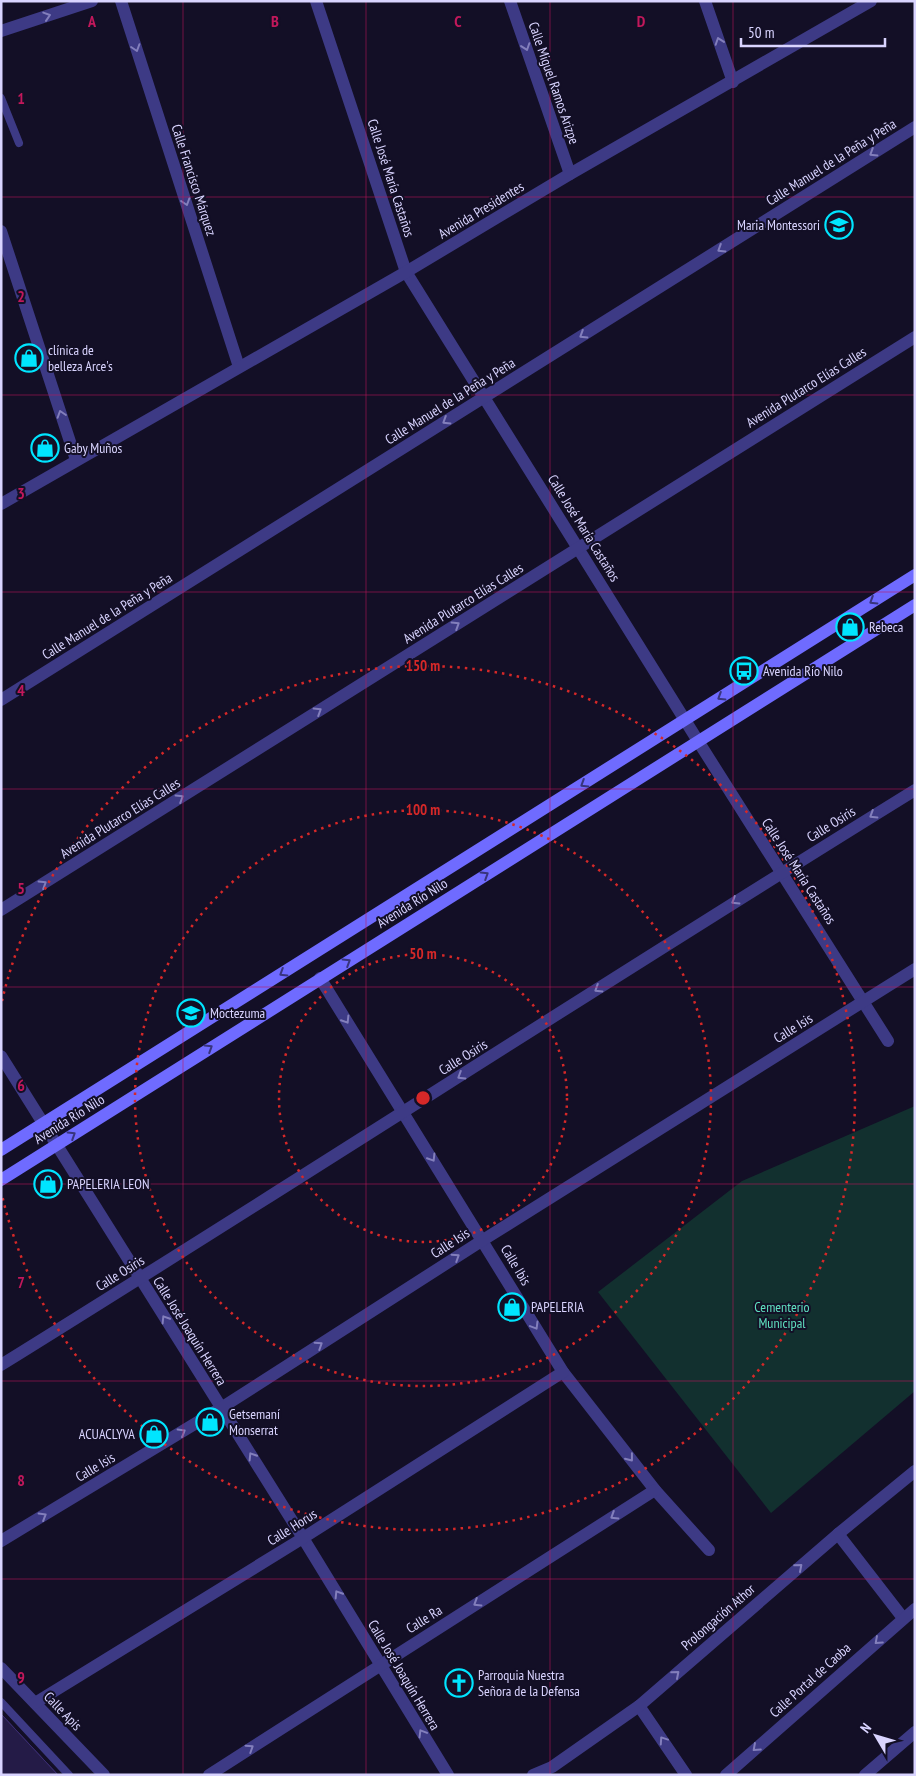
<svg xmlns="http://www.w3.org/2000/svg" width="916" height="1776" viewBox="0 0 916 1776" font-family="'PT Sans Narrow',sans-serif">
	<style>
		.green { fill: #12302f }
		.building { fill: #241b47; stroke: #3b2d73 }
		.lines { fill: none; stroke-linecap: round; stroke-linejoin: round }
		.lane { stroke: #3d3a85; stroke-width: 8 }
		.street { stroke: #3d3a85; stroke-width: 12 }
		.secondary { stroke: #6f6bff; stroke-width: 12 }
		.oneway { stroke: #837fbc }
		.oneway2 { stroke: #38347d }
		.grid { fill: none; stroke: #c2185b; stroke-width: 1; stroke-opacity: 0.55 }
		.ring { fill: none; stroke: #d62828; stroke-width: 2.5; stroke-dasharray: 2.5 5 }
		.labels { text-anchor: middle; stroke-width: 4; stroke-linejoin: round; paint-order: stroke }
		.street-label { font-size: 14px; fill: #d9d4ff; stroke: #130f26 }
		.poi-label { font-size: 14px; fill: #d9d4ff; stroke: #130f26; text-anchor: start }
		.park-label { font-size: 14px; fill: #5fe0c0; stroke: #130f26 }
		.grid-label { font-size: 16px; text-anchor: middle; font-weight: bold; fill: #c2185b; stroke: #130f26; stroke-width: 4; stroke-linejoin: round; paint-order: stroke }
		.centre { fill: #d62828; stroke: #130f26; stroke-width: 2.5 }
		.ring-label { font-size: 15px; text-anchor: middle; font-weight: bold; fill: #d62828; stroke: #130f26; stroke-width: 4; stroke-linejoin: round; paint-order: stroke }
	</style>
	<rect width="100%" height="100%" fill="#130f26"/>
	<path class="green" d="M915,1106V1391L771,1513L598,1292L742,1181Z"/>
	<g class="building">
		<path d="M1,1714L58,1775H1Z"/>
		<path d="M1,1714L58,1775H1Z"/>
	</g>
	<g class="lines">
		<g class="lane">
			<path d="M1,98L19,143"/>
			<path d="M1,1702L69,1775"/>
		</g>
		<g class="street">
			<path d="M121,1L239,367"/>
			<path d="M316,1L406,272L698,741L888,1041"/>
			<path d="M510,1L570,174"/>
			<path d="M705,1L733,82"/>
			<path d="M1,31L92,1"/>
			<path d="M1,231L76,460"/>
			<path d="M1,504L406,272L570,174L871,1"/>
			<path d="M1,700L915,127"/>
			<path d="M1,910L915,337"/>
			<path d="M320,978L563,1372L655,1490L709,1550"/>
			<path d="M1,1056L303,1538L448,1775"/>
			<path d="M1,1365C307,1175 609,979 915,790"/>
			<path d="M838,1534L903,1618"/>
			<path d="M1,1541L221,1408L483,1240L915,969"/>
			<path d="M1,1668L104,1775"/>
			<path d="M35,1703L303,1538L563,1372"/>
			<path d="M639,1706L686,1775"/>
			<path d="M209,1775L655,1490"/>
			<path d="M533,1775L552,1767L639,1706L838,1534L915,1471"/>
			<path d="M726,1775L915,1609"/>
			<path d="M865,1775L915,1732"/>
		</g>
		<g class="secondary">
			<path d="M1,1150L915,575"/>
			<path d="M1,1180L915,605"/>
		</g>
	</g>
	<defs><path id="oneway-chevron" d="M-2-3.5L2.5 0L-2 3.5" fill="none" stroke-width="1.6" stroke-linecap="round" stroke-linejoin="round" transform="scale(1.25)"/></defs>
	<g class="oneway">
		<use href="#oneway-chevron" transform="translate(47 16) rotate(-18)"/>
		<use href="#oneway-chevron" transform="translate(719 41) rotate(-109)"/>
		<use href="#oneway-chevron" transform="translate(526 47) rotate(71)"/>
		<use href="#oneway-chevron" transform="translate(136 48) rotate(72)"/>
		<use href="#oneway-chevron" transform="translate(873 153) rotate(148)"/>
		<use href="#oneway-chevron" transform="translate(186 202) rotate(72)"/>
		<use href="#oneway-chevron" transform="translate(721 249) rotate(148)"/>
		<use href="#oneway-chevron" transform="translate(583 335) rotate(148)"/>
		<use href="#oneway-chevron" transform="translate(61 414) rotate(-108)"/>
		<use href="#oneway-chevron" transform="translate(446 421) rotate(148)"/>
		<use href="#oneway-chevron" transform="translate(456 625) rotate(-32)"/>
		<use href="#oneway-chevron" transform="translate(318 711) rotate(-32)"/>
		<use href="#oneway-chevron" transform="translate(180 798) rotate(-32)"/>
		<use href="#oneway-chevron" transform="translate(873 815) rotate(148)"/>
		<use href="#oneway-chevron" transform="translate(43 884) rotate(-32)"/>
		<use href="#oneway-chevron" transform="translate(735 901) rotate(148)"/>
		<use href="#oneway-chevron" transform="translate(598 989) rotate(148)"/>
		<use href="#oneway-chevron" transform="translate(346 1020) rotate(58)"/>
		<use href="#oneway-chevron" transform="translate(461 1076) rotate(148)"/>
		<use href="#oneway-chevron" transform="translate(432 1158) rotate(58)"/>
		<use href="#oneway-chevron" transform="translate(456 1257) rotate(-33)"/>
		<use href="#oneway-chevron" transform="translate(165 1319) rotate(-122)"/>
		<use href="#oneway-chevron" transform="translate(535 1326) rotate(59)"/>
		<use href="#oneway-chevron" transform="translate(319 1345) rotate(-33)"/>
		<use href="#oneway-chevron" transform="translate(182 1432) rotate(-31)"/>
		<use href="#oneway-chevron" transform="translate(252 1456) rotate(-122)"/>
		<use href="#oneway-chevron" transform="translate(630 1458) rotate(52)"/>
		<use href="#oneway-chevron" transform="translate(43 1516) rotate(-31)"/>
		<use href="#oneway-chevron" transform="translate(614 1516) rotate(148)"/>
		<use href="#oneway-chevron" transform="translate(799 1567) rotate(-41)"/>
		<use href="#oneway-chevron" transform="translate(338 1594) rotate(-122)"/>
		<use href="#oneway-chevron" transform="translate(477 1603) rotate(148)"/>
		<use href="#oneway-chevron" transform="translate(878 1641) rotate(138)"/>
		<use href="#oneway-chevron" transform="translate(676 1674) rotate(-41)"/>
		<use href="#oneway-chevron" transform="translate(422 1733) rotate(-121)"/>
		<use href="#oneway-chevron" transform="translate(663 1740) rotate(-124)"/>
		<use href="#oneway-chevron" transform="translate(250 1748) rotate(-33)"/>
		<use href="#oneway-chevron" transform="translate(756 1748) rotate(138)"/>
	</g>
	<g class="oneway2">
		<use href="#oneway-chevron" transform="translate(873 601) rotate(148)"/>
		<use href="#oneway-chevron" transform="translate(721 697) rotate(148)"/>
		<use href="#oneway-chevron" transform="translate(584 784) rotate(148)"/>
		<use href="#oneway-chevron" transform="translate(485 875) rotate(-32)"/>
		<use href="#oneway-chevron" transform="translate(347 962) rotate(-32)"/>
		<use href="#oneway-chevron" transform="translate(283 973) rotate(148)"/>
		<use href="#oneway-chevron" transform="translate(209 1048) rotate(-32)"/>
		<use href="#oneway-chevron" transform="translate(72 1135) rotate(-32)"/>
	</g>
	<path class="grid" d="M183,1V1775M366,1V1775M550,1V1775M733,1V1775M1,197H915M1,395H915M1,592H915M1,789H915M1,987H915M1,1184H915M1,1381H915M1,1579H915"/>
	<g class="ring">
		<circle cx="423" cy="1098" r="144"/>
		<circle cx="423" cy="1098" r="288"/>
		<path d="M2 1001A432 432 0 1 1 2 1195"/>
	</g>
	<defs>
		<g id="school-ring" transform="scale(1.4375)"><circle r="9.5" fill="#130f26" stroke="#00e5ff" stroke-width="1.5"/><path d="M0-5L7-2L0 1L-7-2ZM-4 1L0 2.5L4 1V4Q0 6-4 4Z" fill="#00e5ff"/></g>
		<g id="shop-ring" transform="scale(1.4375)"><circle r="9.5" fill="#130f26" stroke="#00e5ff" stroke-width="1.5"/><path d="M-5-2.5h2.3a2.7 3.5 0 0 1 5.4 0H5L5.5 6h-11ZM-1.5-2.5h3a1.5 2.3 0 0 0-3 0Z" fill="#00e5ff"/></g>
		<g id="bus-ring" transform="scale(1.4375)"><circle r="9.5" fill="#130f26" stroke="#00e5ff" stroke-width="1.5"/><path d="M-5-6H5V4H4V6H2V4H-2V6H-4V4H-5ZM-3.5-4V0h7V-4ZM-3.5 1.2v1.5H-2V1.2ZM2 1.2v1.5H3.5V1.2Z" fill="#00e5ff"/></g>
		<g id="church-ring" transform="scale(1.4375)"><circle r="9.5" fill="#130f26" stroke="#00e5ff" stroke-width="1.5"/><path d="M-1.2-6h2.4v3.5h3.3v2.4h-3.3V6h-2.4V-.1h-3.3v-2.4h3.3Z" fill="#00e5ff"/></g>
	</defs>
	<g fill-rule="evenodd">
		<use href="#school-ring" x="839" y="225"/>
		<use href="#shop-ring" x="29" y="358"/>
		<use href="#shop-ring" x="45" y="448"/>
		<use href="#shop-ring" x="850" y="627"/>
		<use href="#bus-ring" x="744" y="671"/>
		<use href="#school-ring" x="191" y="1013"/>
		<use href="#shop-ring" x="48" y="1184"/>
		<use href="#shop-ring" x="512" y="1307"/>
		<use href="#shop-ring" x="210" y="1422"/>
		<use href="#shop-ring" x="154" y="1434"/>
		<use href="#church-ring" x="459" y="1683"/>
	</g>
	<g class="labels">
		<g class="street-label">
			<text transform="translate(554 83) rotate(71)" y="5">Calle Miguel Ramos Arizpe</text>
			<text transform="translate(831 162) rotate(-32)" y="5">Calle Manuel de la Peña y Peña</text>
			<text transform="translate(391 178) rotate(72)" y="5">Calle José María Castaños</text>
			<text transform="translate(194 180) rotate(72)" y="5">Calle Francisco Márquez</text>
			<text transform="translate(481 210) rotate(-31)" y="5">Avenida Presidentes</text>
			<text transform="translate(806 387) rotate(-32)" y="5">Avenida Plutarco Elías Calles</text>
			<text transform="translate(450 401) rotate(-32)" y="5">Calle Manuel de la Peña y Peña</text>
			<text transform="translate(584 528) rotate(58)" y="5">Calle José María Castaños</text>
			<text transform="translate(463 603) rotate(-32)" y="5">Avenida Plutarco Elías Calles</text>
			<text transform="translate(107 616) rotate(-32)" y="5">Calle Manuel de la Peña y Peña</text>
			<text transform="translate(120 818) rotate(-32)" y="5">Avenida Plutarco Elías Calles</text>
			<text transform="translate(831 824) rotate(-32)" y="5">Calle Osiris</text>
			<text transform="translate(799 871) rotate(57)" y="5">Calle José María Castaños</text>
			<text transform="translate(412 903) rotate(-32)" y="5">Avenida Río Nilo</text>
			<text transform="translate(793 1028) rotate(-32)" y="5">Calle Isis</text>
			<text transform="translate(463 1057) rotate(-32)" y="5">Calle Osiris</text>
			<text transform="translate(69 1119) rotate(-32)" y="5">Avenida Río Nilo</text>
			<text transform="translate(450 1243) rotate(-33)" y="5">Calle Isis</text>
			<text transform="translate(516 1265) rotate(59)" y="5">Calle Ibis</text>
			<text transform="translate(120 1273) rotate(-32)" y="5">Calle Osiris</text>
			<text transform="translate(190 1331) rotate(58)" y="5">Calle José Joaquín Herrera</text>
			<text transform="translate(95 1467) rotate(-31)" y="5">Calle Isis</text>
			<text transform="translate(292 1527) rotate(-32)" y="5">Calle Horus</text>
			<text transform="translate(718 1617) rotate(-41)" y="5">Prolongación Athor</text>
			<text transform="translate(424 1619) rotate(-32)" y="5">Calle Ra</text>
			<text transform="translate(404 1675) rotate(59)" y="5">Calle José Joaquín Herrera</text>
			<text transform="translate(810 1680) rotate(-42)" y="5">Calle Portal de Caoba</text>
			<text transform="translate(63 1711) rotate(46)" y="5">Calle Apis</text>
		</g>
		<g class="poi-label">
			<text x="820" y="230" text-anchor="end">Maria Montessori</text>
			<text x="48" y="355">clínica de<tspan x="48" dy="16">belleza Arce's</tspan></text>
			<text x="64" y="453">Gaby Muños</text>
			<text x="869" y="632">Rebeca</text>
			<text x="763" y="676">Avenida Río Nilo</text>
			<text x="210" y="1018">Moctezuma</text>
			<text x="67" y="1189">PAPELERIA LEON</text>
			<text x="531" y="1312">PAPELERIA</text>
			<text x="229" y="1419">Getsemaní<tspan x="229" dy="16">Monserrat</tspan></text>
			<text x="135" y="1439" text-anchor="end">ACUACLYVA</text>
			<text x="478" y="1680">Parroquia Nuestra<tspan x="478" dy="16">Señora de la Defensa</tspan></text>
		</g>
		<g class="park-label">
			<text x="782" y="1312">Cementerio<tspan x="782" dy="16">Municipal</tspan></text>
		</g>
	</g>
	<g class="grid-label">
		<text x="92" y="27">A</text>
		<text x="275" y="27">B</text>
		<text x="458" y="27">C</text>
		<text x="641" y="27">D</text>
		<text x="21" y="104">1</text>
		<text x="21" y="302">2</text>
		<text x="21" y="499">3</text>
		<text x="21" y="696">4</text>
		<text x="21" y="894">5</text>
		<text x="21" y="1091">6</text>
		<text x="21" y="1288">7</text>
		<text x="21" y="1486">8</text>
		<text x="21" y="1683">9</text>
	</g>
	<circle cx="423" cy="1098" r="8" class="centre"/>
	<g class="ring-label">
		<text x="423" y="671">150 m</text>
		<text x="423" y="815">100 m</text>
		<text x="423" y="959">50 m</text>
	</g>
	<rect width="916" height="1776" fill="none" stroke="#d9d4ff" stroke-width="5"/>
	<g transform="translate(876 1736) rotate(308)" stroke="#130f26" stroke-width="4" paint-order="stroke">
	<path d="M0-4L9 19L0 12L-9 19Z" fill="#d9d4ff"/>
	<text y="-8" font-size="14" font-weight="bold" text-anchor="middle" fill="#d9d4ff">N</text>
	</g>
	<path d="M741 38v8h144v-8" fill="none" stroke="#d9d4ff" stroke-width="2.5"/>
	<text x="748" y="38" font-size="15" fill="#d9d4ff" stroke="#130f26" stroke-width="4" paint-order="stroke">50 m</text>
</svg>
